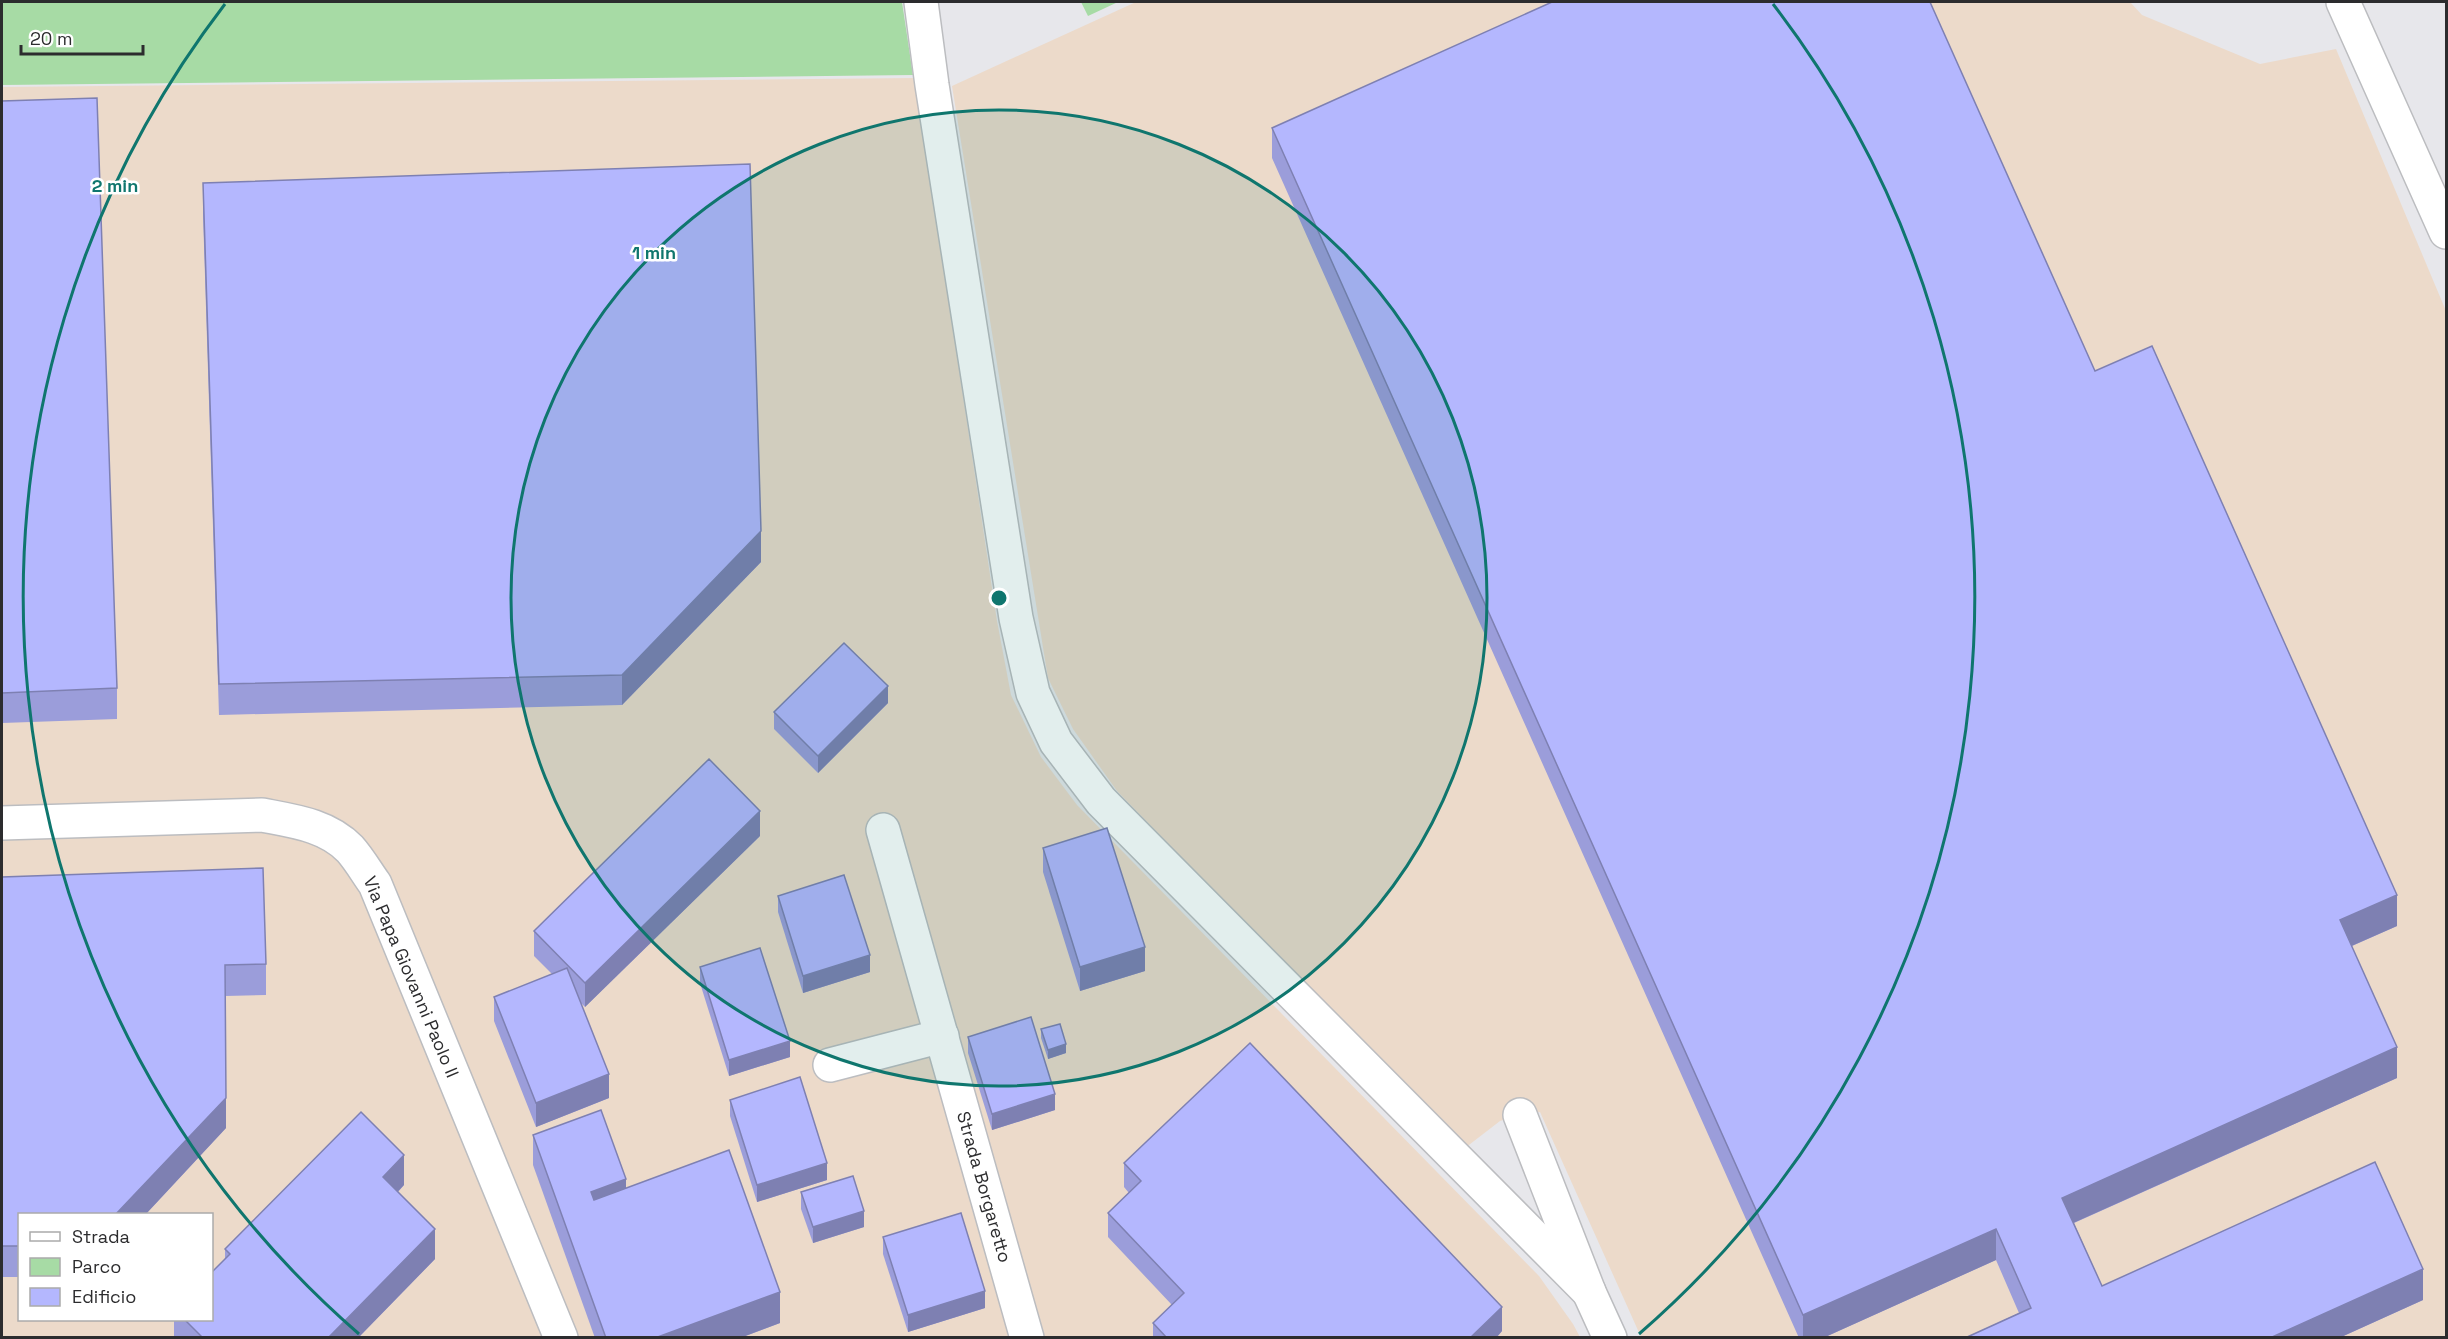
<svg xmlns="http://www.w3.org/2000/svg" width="2448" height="1339" viewBox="0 0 2448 1339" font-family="'Space Grotesk',sans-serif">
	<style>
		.industrial { fill: #ecdaca; fill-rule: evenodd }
		.green { fill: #a7dba5 }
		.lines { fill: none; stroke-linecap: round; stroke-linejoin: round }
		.street-casing { stroke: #bcbdc0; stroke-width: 36 }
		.street { stroke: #fff; stroke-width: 33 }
		.wall { fill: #9b9dda }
		.shaded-wall { fill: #7e80b2 }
		.building { fill: #b4b7fe; stroke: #7e80b2; stroke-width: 1.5 }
		.ring { fill: none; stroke: #0f766e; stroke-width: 3 }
		.labels { text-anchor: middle; stroke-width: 5; stroke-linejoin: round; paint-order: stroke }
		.street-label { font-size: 18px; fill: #2c2c2e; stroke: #fff }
		.centre { fill: #0f766e; stroke: #fff; stroke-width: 3 }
		.ring-label { font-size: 18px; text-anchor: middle; font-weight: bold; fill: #0f766e; stroke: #fff; stroke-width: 5; stroke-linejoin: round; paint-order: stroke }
	</style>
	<rect width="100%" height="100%" fill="#e7e7eb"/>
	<g class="industrial">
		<path d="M1136,2H2130L2142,15L2260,64L2336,49L2446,311V1337H1641L1540,1112L1520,1115L1500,1121L1465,1148L1117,791L1073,729L1048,678L952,86Z"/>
		<path d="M915,78L997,621L1011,695L1041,757L1077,805L1539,1276L1573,1324L1580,1337H2V87ZM20,1214H212V1320H20Z"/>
	</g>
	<g class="green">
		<path d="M2,2H902L913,75L2,85Z"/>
		<path d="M1081,2H1118L1088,16Z"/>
	</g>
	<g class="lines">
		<g class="street-casing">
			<g id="street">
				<path d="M921,2L932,85L1016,618L1033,693L1056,742L1101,801L1589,1292"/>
				<path d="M2343,2L2446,232"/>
				<path d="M2,823L262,815C293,821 327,825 350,849C359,859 367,873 375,884L561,1338"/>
				<path d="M883,830L1027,1338"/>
				<path d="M830,1065L942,1036"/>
				<path d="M1520,1115L1589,1292L1610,1338"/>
			</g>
		</g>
		<use href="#street" class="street"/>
	</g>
	<g class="wall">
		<path d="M2,101L117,688V719L2,723Z"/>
		<path d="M1272,128L2095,371L2397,926L2352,946L2397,1078L2074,1223L2102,1286L2423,1300L2339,1338H1965L2019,1313L1996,1260L1823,1338H1799L1272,158Z"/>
		<path d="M203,183L761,562L622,705L219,715L203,214Z"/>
		<path d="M888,703L818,773L774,729V712Z"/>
		<path d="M760,836L585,1007L581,1003L609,1098L536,1127L494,1021V997L552,974L534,956V931Z"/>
		<path d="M1043,848L1145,971L1080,991L1043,872Z"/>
		<path d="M2,877L266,964V995L225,996L226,1128L145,1215H20V1277H2Z"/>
		<path d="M778,896L870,972L803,993L778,912Z"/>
		<path d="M700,967L790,1057L729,1076L700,983Z"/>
		<path d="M1041,1029L1066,1053L1048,1059L1041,1038Z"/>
		<path d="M968,1037L1055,1110L992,1130L968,1053Z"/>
		<path d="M730,1100L827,1180L757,1202L730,1116Z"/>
		<path d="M533,1135L626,1188L780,1323L740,1338H595L533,1165Z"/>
		<path d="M1124,1163L1502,1331L1496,1338H1153V1323L1172,1305L1108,1237V1213L1129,1193L1124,1187Z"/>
		<path d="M404,1185L398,1192L435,1259L358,1338H174V1320H212L225,1258V1249Z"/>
		<path d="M801,1192L864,1227L813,1243L801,1209Z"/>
		<path d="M883,1237L985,1308L908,1332L883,1254Z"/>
	</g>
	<g class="shaded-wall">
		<path d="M761,531V562L622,705V675Z"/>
		<path d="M888,686V703L818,773V756Z"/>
		<path d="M760,811V836L585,1007V983Z"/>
		<path d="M2397,895V926L2340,951V920Z"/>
		<path d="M1145,947V971L1080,991V967Z"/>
		<path d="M870,955V972L803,993V976Z"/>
		<path d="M790,1041V1057L729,1076V1060Z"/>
		<path d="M1066,1044V1053L1048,1059V1050Z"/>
		<path d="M2397,1047V1078L2062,1228V1198Z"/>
		<path d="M609,1074V1098L536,1127V1103Z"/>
		<path d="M1055,1094V1110L992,1130V1114Z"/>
		<path d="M226,1098V1128L145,1215H115Z"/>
		<path d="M404,1155V1185L383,1207V1177Z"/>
		<path d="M827,1163V1180L757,1202V1185Z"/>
		<path d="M626,1179V1210L591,1223V1192Z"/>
		<path d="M864,1211V1227L813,1243V1227Z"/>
		<path d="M435,1229V1259L358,1338H328Z"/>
		<path d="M1996,1229V1260L1823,1338H1803V1315Z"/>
		<path d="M2423,1269V1300L2339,1338H2270Z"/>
		<path d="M985,1291V1308L908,1332V1315Z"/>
		<path d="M780,1292V1323L740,1338H655Z"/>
		<path d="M1502,1307V1331L1496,1338H1470Z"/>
	</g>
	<g class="building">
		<path d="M1552,2H1930L2095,371L2152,346L2397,895L2340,920L2397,1047L2062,1198L2102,1286L2375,1162L2423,1269L2270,1338H1965L2031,1308L1996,1229L1803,1315L1272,128Z"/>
		<path d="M97,98L117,688L2,693V101Z"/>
		<path d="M750,164L761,531L622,675L219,684L203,183Z"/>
		<path d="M844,643L888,686L818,756L774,712Z"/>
		<path d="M709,759L760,811L585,983L534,931Z"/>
		<path d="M1107,828L1145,947L1080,967L1043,848Z"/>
		<path d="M263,868L266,964L225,965L226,1098L115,1215H20V1246H2V877Z"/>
		<path d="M844,875L870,955L803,976L778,896Z"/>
		<path d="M760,948L790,1041L729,1060L700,967Z"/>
		<path d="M567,968L609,1074L536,1103L494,997Z"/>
		<path d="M1031,1017L1055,1094L992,1114L968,1037Z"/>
		<path d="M1060,1024L1066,1044L1048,1050L1041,1029Z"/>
		<path d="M1250,1043L1502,1307L1470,1338H1167L1153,1323L1184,1293L1108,1213L1141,1181L1124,1163Z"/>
		<path d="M800,1077L827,1163L757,1185L730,1100Z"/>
		<path d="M601,1110L626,1179L591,1192L594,1200L729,1150L780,1292L655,1338H606L533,1135Z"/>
		<path d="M361,1112L404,1155L383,1177L435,1229L328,1338H203L185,1320H212V1272L230,1254L225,1249Z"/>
		<path d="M853,1176L864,1211L813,1227L801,1192Z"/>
		<path d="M961,1213L985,1291L908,1315L883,1237Z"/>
	</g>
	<circle cx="999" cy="598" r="488" fill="#0f766e" fill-opacity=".12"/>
	<g class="ring">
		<circle cx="999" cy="598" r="488"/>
		<path d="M359 1334A975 975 0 0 1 225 4M1773 4A975 975 0 0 1 1639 1334"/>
	</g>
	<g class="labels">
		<g class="street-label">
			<text transform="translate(411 977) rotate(67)" y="6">Via Papa Giovanni Paolo II</text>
			<text transform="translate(984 1187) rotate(74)" y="6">Strada Borgaretto</text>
		</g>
	</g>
	<circle cx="999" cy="598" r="9" class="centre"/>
	<g class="ring-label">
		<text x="115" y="192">2 min</text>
		<text x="654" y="259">1 min</text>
	</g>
	<rect width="2448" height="1339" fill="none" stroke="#2c2c2e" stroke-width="6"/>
	<rect x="18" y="1213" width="195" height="108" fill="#ffffff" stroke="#ababab" stroke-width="1.5"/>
	<rect x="30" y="1232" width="30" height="9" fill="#ffffff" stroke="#ababab" stroke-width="1.5"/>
	<text x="72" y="1243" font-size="18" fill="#2c2c2e">Strada</text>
	<rect x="30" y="1258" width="30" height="18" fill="#a7dba5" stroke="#ababab" stroke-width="1.5"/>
	<text x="72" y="1273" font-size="18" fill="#2c2c2e">Parco</text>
	<rect x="30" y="1288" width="30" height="18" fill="#b4b7fe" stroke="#ababab" stroke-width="1.5"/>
	<text x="72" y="1303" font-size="18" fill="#2c2c2e">Edificio</text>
	<path d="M21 45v9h122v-9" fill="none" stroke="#2c2c2e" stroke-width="3"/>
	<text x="30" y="45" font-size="18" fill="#2c2c2e" stroke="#ffffff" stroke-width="4.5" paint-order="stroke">20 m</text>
</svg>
